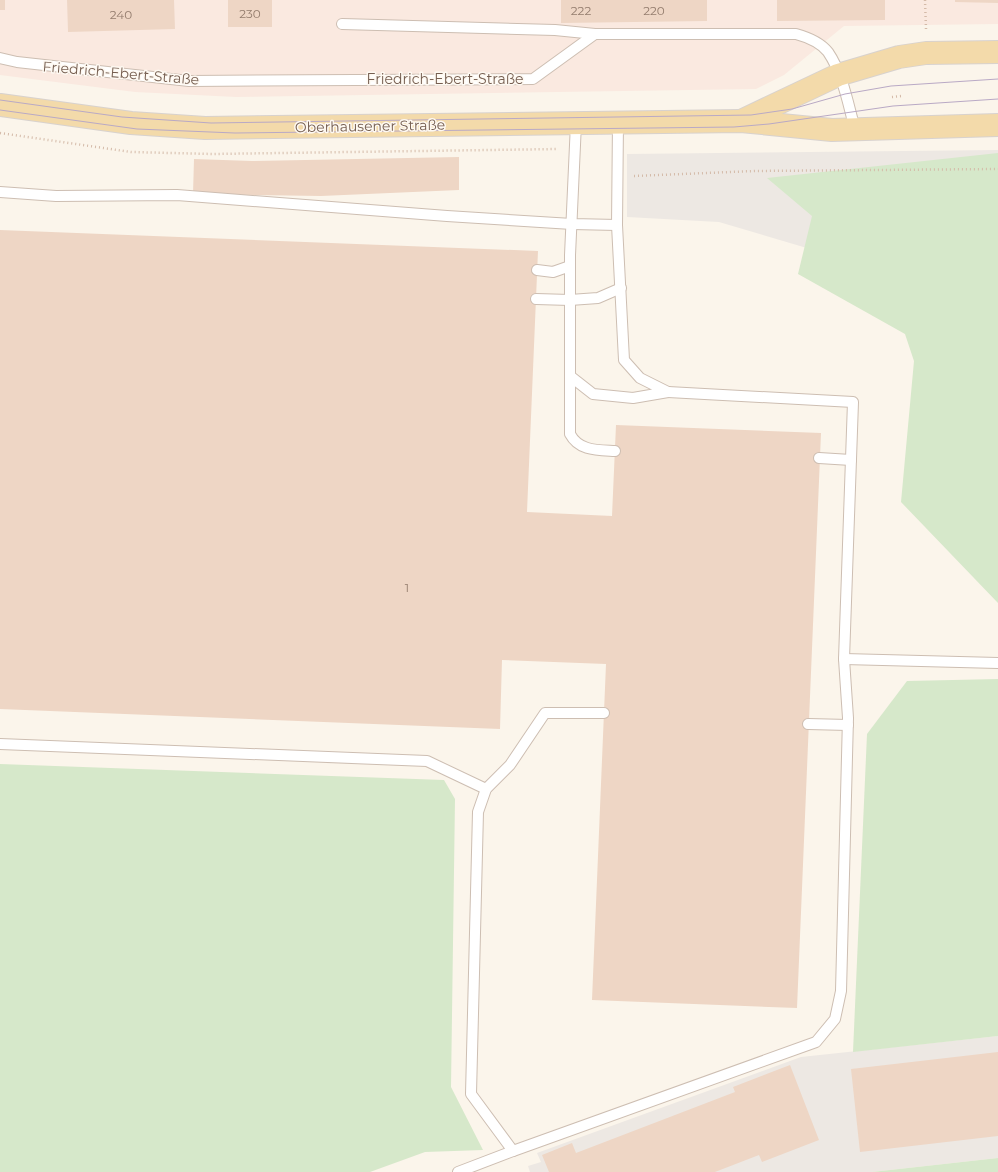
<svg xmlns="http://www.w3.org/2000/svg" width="998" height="1172" viewBox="0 0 998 1172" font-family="Montserrat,sans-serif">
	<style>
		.commercial { fill: #fae9e0 }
		.industrial { fill: #ede8e3 }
		.green { fill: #d6e8ca }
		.building { fill: #eed6c5 }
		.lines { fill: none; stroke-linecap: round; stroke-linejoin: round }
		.lane-casing { stroke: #cdbeb2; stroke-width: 12 }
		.primary-casing { stroke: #d8d2ce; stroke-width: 24 }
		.path { stroke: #d4baa8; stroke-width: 2.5; stroke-dasharray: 1 3; stroke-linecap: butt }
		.lane { stroke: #fff; stroke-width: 10 }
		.primary { stroke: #f3daaa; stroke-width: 22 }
		.tram { stroke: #b9a9c5; stroke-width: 1 }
		.labels { text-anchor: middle; stroke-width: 3; stroke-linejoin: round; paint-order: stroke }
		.number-label { font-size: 12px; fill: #937c6d }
		.street-label { font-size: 14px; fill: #755e50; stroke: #fef9f2 }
	</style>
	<rect width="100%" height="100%" fill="#fbf5eb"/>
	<path class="commercial" d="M0,0H998V24L844,26L784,75L756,89L236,97L135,92L0,75Z"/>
	<g class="industrial">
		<path d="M998,150V331L844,259L719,222L627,217V154Z"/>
		<path d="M998,1036V1158L872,1172H530L528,1166L541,1162L537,1153L801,1057Z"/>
	</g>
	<g class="green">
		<path d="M998,153V603L901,502L914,361L905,334L798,274L812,216L767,178Z"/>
		<path d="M998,679V1036L853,1052L867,734L907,681Z"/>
		<path d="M0,764L444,780L455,799L451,1087L483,1150L425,1152L370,1172H0Z"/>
		<path d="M998,1158V1172H872Z"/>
	</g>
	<g class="building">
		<rect x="0" y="0" width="5" height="10"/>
		<path d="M67,0H174L175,29L68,32Z"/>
		<rect x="228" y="0" width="44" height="27"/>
		<path d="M561,0H707V21L561,23Z"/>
		<path d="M777,0H885V20L777,21Z"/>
		<path d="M955,0H998V3L955,2Z"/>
		<path d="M459,157V190L321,196L193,194L194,159L252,161Z"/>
		<path d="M0,230L538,251L527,512L612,516L616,425L821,433L797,1008L592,1000L606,664L502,660L500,729L0,709Z"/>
		<path d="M998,1052V1136L860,1152L851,1069Z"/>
		<path d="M790,1065L819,1140L762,1162L759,1155L715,1172H549L542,1155L572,1143L576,1153L735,1092L733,1087Z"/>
	</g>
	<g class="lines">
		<g class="lane-casing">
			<g id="lane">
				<path d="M342,24L555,30L595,34"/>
				<path d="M0,58L17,62L189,81L533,79L595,34H796C807,37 820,42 828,52C843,74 848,104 855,129"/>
				<path d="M576,123L570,255V434C579,451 597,450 615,451"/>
				<path d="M0,192L56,196L177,195L447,216L572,224L617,225"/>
				<path d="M537,270L553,272L570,266"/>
				<path d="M536,299L570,300L598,298L621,288"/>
				<path d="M570,376L593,394L633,398L668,392L640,378L624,360L617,225L618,122"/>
				<path d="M819,458L851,460"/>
				<path d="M844,659L998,663"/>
				<path d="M604,713H545L510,765L486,789L478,812L471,1094L513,1151L816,1042L835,1019L841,991L848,718L844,659L853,402L668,392"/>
				<path d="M808,724L848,725"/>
				<path d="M0,744L427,761L486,789"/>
				<path d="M458,1172L513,1151"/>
			</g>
		</g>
		<g class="primary-casing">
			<g id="primary">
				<path d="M0,105L131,123L205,128L741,121L832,130L998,125"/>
				<path d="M741,121L838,75L899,57L926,53L998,52"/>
			</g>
		</g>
		<g class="path">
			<path d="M925,0L926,29"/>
			<path d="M892,97L902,96"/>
			<path d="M0,133L131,152L212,154L558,149"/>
			<path d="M634,176L754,171L998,169"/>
		</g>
		<use href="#lane" class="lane"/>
		<use href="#primary" class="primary"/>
		<g class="tram">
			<path d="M0,100L122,117L211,123L751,115L792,109L845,94L891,86L998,79"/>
			<path d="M0,110L137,129L235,133L734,127L769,124L893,106L998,99"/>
		</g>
	</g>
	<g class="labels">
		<g class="number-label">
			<text x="581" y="15">222</text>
			<text x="654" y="15">220</text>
			<text x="250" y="18">230</text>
			<text x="121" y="19">240</text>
			<text x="407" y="592">1</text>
		</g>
		<g class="street-label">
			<text transform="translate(121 73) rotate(5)" y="5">Friedrich-Ebert-Straße</text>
			<text x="445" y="84">Friedrich-Ebert-Straße</text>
			<text transform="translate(370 126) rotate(-1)" y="5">Oberhausener Straße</text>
		</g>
	</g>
</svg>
